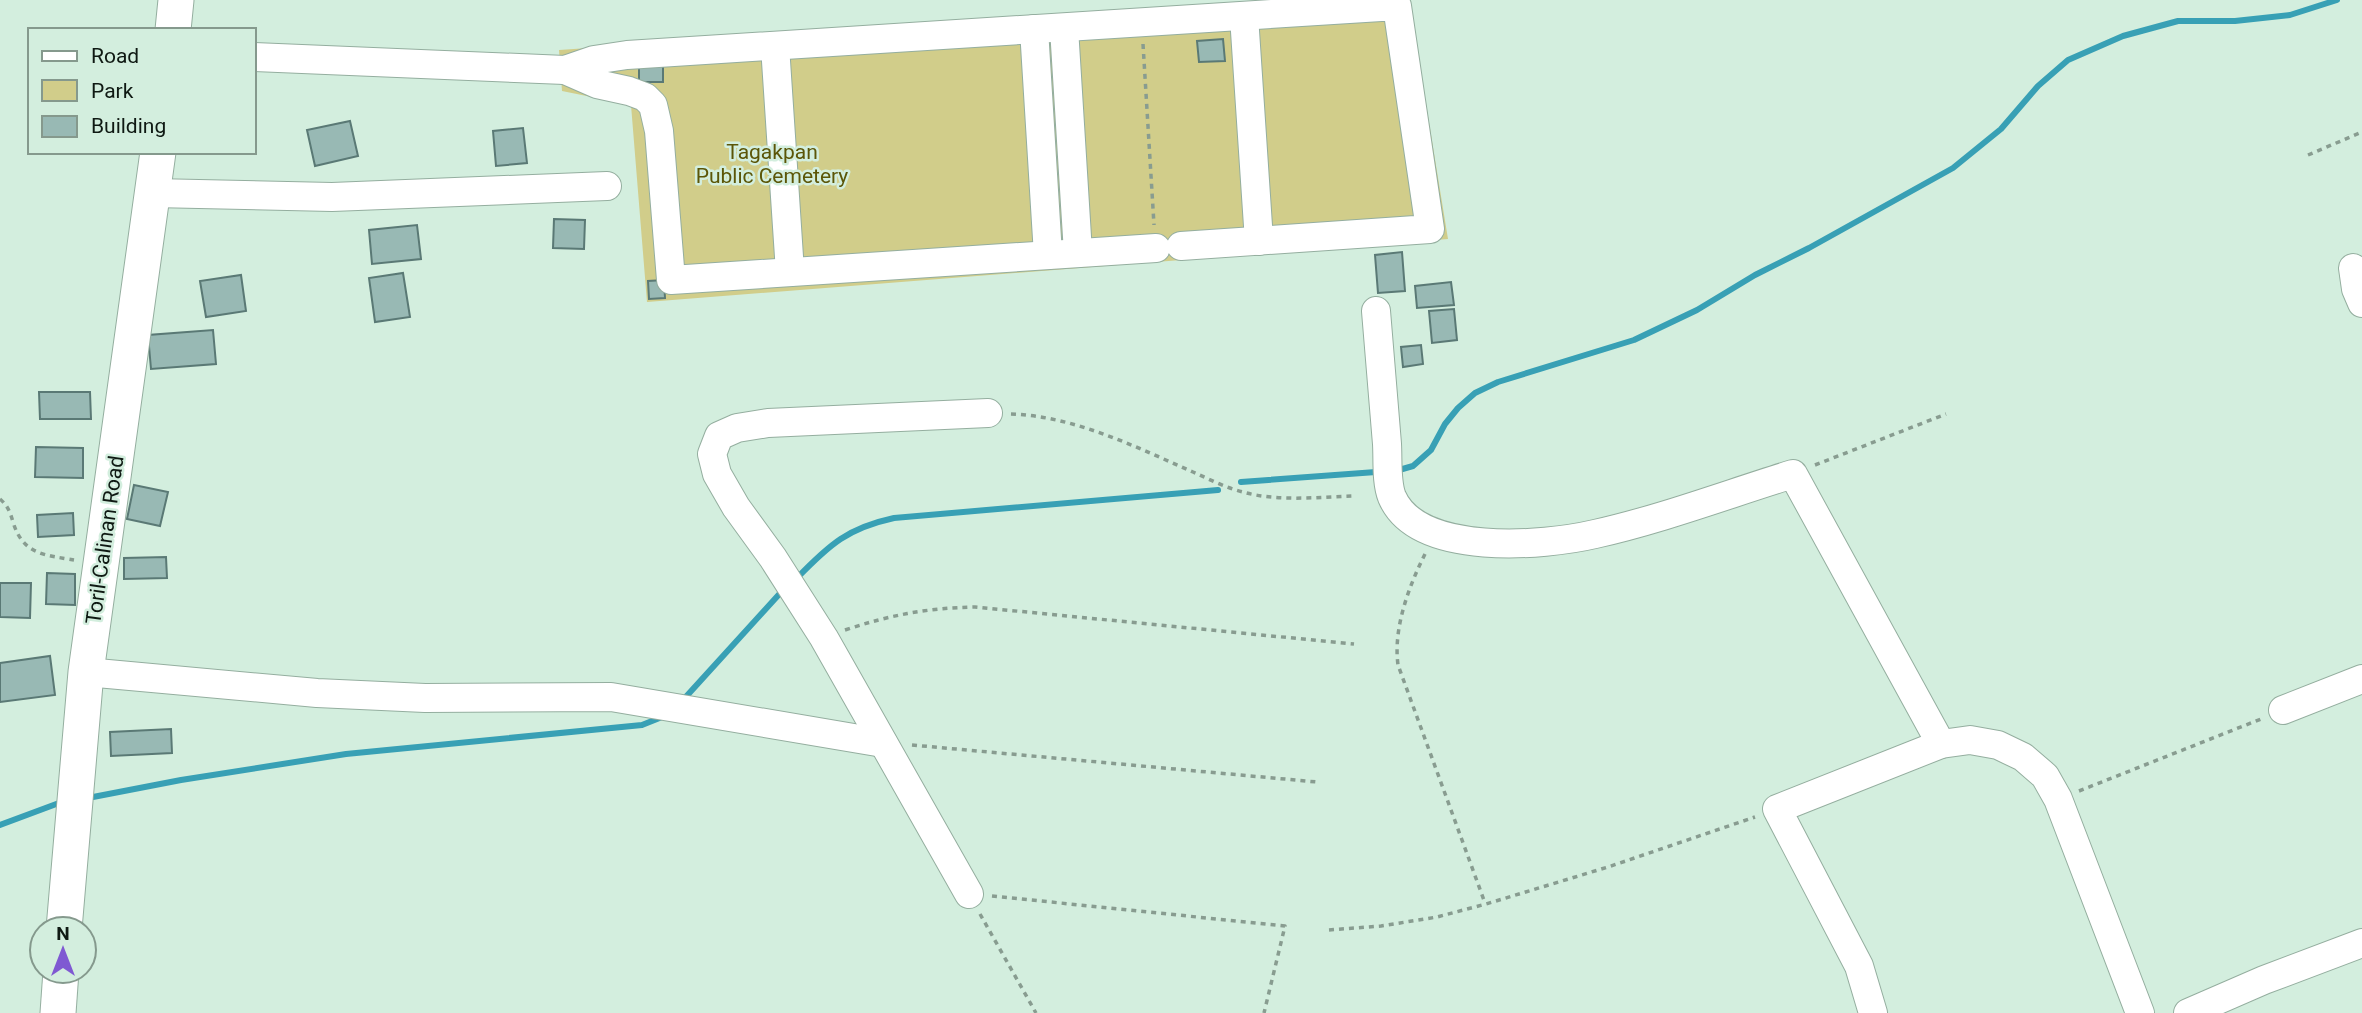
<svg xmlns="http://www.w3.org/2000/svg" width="2362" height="1013" viewBox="0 0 2362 1013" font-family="Roboto,sans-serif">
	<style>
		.green { fill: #d1cd8a }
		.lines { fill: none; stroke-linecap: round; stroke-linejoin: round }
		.stream { stroke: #38a0b5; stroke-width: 6 }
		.building { fill: #98b9b4; stroke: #5a7975; stroke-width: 2 }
		.minor-casing { stroke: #94ae9f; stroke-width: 30 }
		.major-casing { stroke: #94ae9f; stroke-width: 37 }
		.path { stroke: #889c90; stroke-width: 3.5; stroke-dasharray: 5 5; stroke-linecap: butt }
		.minor { stroke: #fff; stroke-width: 28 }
		.major { stroke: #fff; stroke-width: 35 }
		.labels { text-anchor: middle; stroke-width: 5; stroke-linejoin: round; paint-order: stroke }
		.park-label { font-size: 21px; fill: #5b5608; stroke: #d3eede }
		.street-label { font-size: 21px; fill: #0f1913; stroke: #d3eede }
	</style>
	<rect width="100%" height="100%" fill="#d3eede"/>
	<path class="green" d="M1287,0H1409L1448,239L647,302L631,105L562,91L559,50Z"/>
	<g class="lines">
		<g class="stream">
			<path d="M1399,470L1413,466L1431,450L1445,424L1458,408L1475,393L1498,382L1634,340L1697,310L1755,275L1809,248L1953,168L2001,129L2038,86L2068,60L2123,36L2178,21H2235L2290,15L2337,0"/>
			<path d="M1241,482L1376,472"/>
			<path d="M797,578C830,544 848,528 894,518L1218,490"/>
			<path d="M683,700L783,590"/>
			<path d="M93,797L181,780L346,754L642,725L662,717"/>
			<path d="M0,825L59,803"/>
		</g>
	</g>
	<g class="building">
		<path d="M1223,39L1225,61L1199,62L1197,41Z"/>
		<rect x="639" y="64" width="24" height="18"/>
		<path d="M350,121L358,156L315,166L307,130Z"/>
		<path d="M523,128L527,163L496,166L493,131Z"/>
		<path d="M554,219L585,220L584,249L553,248Z"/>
		<path d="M417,225L421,259L372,264L369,230Z"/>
		<path d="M1402,252L1405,291L1378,293L1375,255Z"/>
		<path d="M403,273L410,317L375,322L369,278Z"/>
		<path d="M241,275L246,311L206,317L200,281Z"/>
		<path d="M664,280L665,298L649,299L648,281Z"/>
		<path d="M1451,282L1454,305L1417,308L1415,286Z"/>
		<path d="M1454,309L1457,340L1432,343L1429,311Z"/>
		<path d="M213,330L216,364L151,369L148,335Z"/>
		<path d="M1421,345L1423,364L1403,367L1401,347Z"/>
		<path d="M39,392H90L91,419H40Z"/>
		<path d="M36,447L83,448V478L35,477Z"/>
		<path d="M134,485L168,492L160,526L127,519Z"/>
		<path d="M73,513L74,535L38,537L37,515Z"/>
		<path d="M166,557L167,578L124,579V558Z"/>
		<path d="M47,573L75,574V605L46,604Z"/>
		<path d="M0,583H31L30,618L0,617Z"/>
		<path d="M50,656L55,695L0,702V663Z"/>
		<path d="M171,729L172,753L111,756L110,732Z"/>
	</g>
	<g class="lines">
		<g class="minor-casing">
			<g id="minor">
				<path d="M1244,16L1259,241"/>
				<path d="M1064,28L1078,253"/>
				<path d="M1034,29L1048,255"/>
				<path d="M775,46L790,272"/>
				<path d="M254,57L565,70L594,60L627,55L1397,6L1430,229L1181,246"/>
				<path d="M565,70L597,84L629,91L645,97L653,105L659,131L671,280L1156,248"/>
				<path d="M153,193L332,197L607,186"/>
				<path d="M2353,268L2356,289L2362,303"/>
				<path d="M1376,311C1380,355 1383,400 1387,444C1388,460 1386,482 1392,497C1418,557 1544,546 1595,534C1662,519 1728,494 1793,474L1941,744"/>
				<path d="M86,672L317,693L425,698L611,697L883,743"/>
				<path d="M2283,710L2362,679"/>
				<path d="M969,894L824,638L773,558L736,507L717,474L712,454L719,436L737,428L768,423L988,413"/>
				<path d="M1873,1013L1859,966L1777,809L1941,744L1970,740L1998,745L2023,757L2045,776L2058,799L2140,1013"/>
				<path d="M2188,1013L2264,980L2362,943"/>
			</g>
		</g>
		<g class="major-casing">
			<g id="major">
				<path d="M173,30L176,0"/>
				<path d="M64,929L86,672L158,152"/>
				<path d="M58,1013L61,971"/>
			</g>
		</g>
		<g class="path">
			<path d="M1143,44L1154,225"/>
			<path d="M2308,155L2362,132"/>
			<path d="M1011,414C1074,416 1136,447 1193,472C1209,479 1226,488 1243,492C1278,502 1319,497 1355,496"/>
			<path d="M1815,465L1946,414"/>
			<path d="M0,499C8,506 10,512 13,522C23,555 45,555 74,560"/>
			<path d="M1425,554C1409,586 1393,628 1398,665L1485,903"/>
			<path d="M845,630C890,615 927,608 975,607L1354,644"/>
			<path d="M912,745L1317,782"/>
			<path d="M2079,791L2261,719"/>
			<path d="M992,896L1285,926L1264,1013"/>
			<path d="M980,914L1036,1013"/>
			<path d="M1329,930L1381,926L1437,917L1486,904L1608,867L1755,817"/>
		</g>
		<use href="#minor" class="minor"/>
		<use href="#major" class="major"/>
	</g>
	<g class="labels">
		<g class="park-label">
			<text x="772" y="159">Tagakpan<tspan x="772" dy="24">Public Cemetery</tspan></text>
		</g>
		<g class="street-label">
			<text transform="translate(105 540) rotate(-82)" y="7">Toril-Calinan Road</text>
		</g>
	</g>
	<rect x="28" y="28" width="228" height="126" fill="#d3eede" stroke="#85998d" stroke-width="2"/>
	<rect x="42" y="51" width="35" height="10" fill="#ffffff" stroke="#85998d" stroke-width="2"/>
	<text x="91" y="63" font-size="21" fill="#0f1913">Road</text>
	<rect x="42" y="80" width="35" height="21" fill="#d1cd8a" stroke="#85998d" stroke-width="2"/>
	<text x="91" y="98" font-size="21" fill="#0f1913">Park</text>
	<rect x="42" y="116" width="35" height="21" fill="#98b9b4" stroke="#85998d" stroke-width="2"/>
	<text x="91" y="133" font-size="21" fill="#0f1913">Building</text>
	<g transform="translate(63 950)"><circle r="33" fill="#d3eede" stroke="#85998d" stroke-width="2"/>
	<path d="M0-5L12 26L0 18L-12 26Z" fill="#7f59d2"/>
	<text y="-10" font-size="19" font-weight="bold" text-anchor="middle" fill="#0f1913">N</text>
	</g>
</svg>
